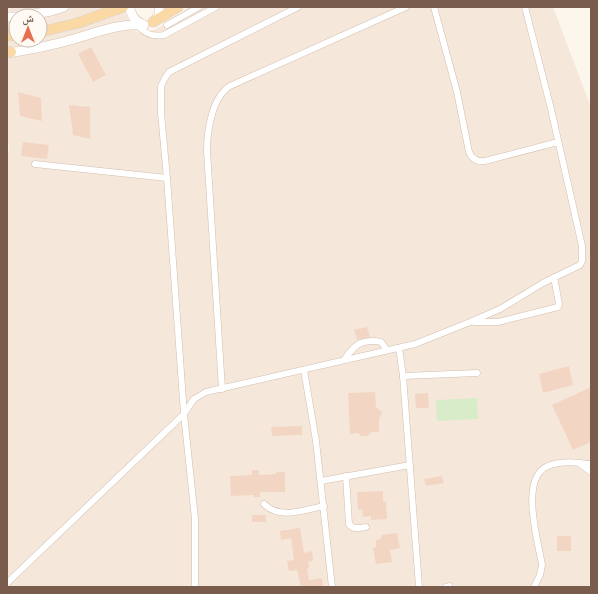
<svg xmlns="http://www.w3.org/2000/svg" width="598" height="594" viewBox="0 0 598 594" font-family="Montserrat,'Noto Naskh Arabic',sans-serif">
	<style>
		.residential { fill: #f5e8da; fill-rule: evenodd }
		.green { fill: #d8ecc9 }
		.building { fill: #f3d5c3 }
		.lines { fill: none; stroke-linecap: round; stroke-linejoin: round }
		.street-casing { stroke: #d1beb0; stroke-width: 7 }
		.secondary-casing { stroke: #d6c0b0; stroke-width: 10 }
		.primary-casing { stroke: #dad1cd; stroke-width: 11 }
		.street { stroke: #fff; stroke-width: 6 }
		.secondary { stroke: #fff; stroke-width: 9 }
		.primary { stroke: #fbd9a5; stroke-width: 10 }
	</style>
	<rect width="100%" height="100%" fill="#fdf6ec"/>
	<path class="residential" d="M7,7H123L131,27L139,33L146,34L171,21L189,7H553L591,107V587H7V169L9,145H7ZM16,16H40V40H16Z"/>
	<path class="green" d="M477,398L478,419L437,421L436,400Z"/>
	<g class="building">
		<path d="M91,47L106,75L93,82L78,54Z"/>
		<path d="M18,92L41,98L42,121L20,116Z"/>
		<path d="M69,105L90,107V139L73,135Z"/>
		<path d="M23,142L49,145L47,159L21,156Z"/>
		<path d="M367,327L370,337L357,340L354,330Z"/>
		<path d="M569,366L573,385L543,393L539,374Z"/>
		<path d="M591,387V442L573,450L552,405Z"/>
		<path d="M375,392L376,407L382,412L379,419V432H372L367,436H361L358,433L350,434L348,393Z"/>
		<path d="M428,393L429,408H416L415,394Z"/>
		<path d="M302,426V435L272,436L271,427Z"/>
		<path d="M252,470H259V475L276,474V472H285V492H260V497H254V495L231,496L230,476L252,475Z"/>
		<path d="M442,476L444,483L426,486L424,479Z"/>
		<path d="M383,491V502H386L387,519L371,520V516L363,517L362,509L358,510L357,492Z"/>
		<rect x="252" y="515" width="14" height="7"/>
		<path d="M300,528L304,553L312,551L313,561L308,562L309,568L307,569L309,580L322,578L323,586L301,587L297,570L289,571L287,561L294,560L291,538L281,540L280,531Z"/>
		<path d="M397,533L400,548L390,550L392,562L376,564L373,548L376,547V540L381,539V535Z"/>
		<rect x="557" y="536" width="14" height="15"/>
	</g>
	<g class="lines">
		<g class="street-casing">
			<g id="street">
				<path d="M434,7L457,92L469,152C472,159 477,162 485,161L558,142"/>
				<path d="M137,24C144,34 152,37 164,35L216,7"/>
				<path d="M167,25L199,7"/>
				<path d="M35,164L167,178"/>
				<path d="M474,322H498L558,307L559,304L554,277"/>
				<path d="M399,348L403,376L419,587"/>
				<path d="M344,360C347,356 351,350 355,347C360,341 373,340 381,342L387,350"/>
				<path d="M304,370L316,441L332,587"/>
				<path d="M403,376L477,373"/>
				<path d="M222,389L207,151C207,131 212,97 230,86L406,7"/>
				<path d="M580,464L591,472"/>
				<path d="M346,476L349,524C353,530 359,528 366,527"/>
				<path d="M321,481L410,465"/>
				<path d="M264,504C280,520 304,510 324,506"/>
				<path d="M7,583L184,414L167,178L161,113V86L165,78L169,72L181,66L298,7"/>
				<path d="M195,587V519L184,414L194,399L206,392L415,344L470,322L500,309L543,283L580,265L582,261V246L551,109L525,7"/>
				<path d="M446,587L449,586"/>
				<path d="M534,587L540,575L542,565C538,541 519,478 548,466C561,460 577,463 591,464"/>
			</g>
		</g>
		<g class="secondary-casing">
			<g id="secondary">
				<path d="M129,7C132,15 134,21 142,24"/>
				<path d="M23,16L51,11L64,7"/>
				<path d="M7,17H16"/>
				<path d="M154,22L159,15V7"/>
				<path d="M7,53C30,50 53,45 74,39C98,32 120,23 144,25"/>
			</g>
		</g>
		<g class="primary-casing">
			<g id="primary">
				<path d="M153,22L178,7"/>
				<path d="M40,32L78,23L123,7"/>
				<path d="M7,36L16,35"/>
				<path d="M7,52H11"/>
			</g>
		</g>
		<use href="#street" class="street"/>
		<use href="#secondary" class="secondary"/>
		<use href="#primary" class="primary"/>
	</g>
	<rect width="598" height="594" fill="none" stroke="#7a5c4d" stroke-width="16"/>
	<g transform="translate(28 28)"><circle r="19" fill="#fffaf3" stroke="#cabbb1"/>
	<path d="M0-3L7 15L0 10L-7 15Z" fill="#e76f51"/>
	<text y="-6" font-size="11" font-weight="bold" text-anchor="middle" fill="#7a5c4d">ش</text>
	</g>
</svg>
